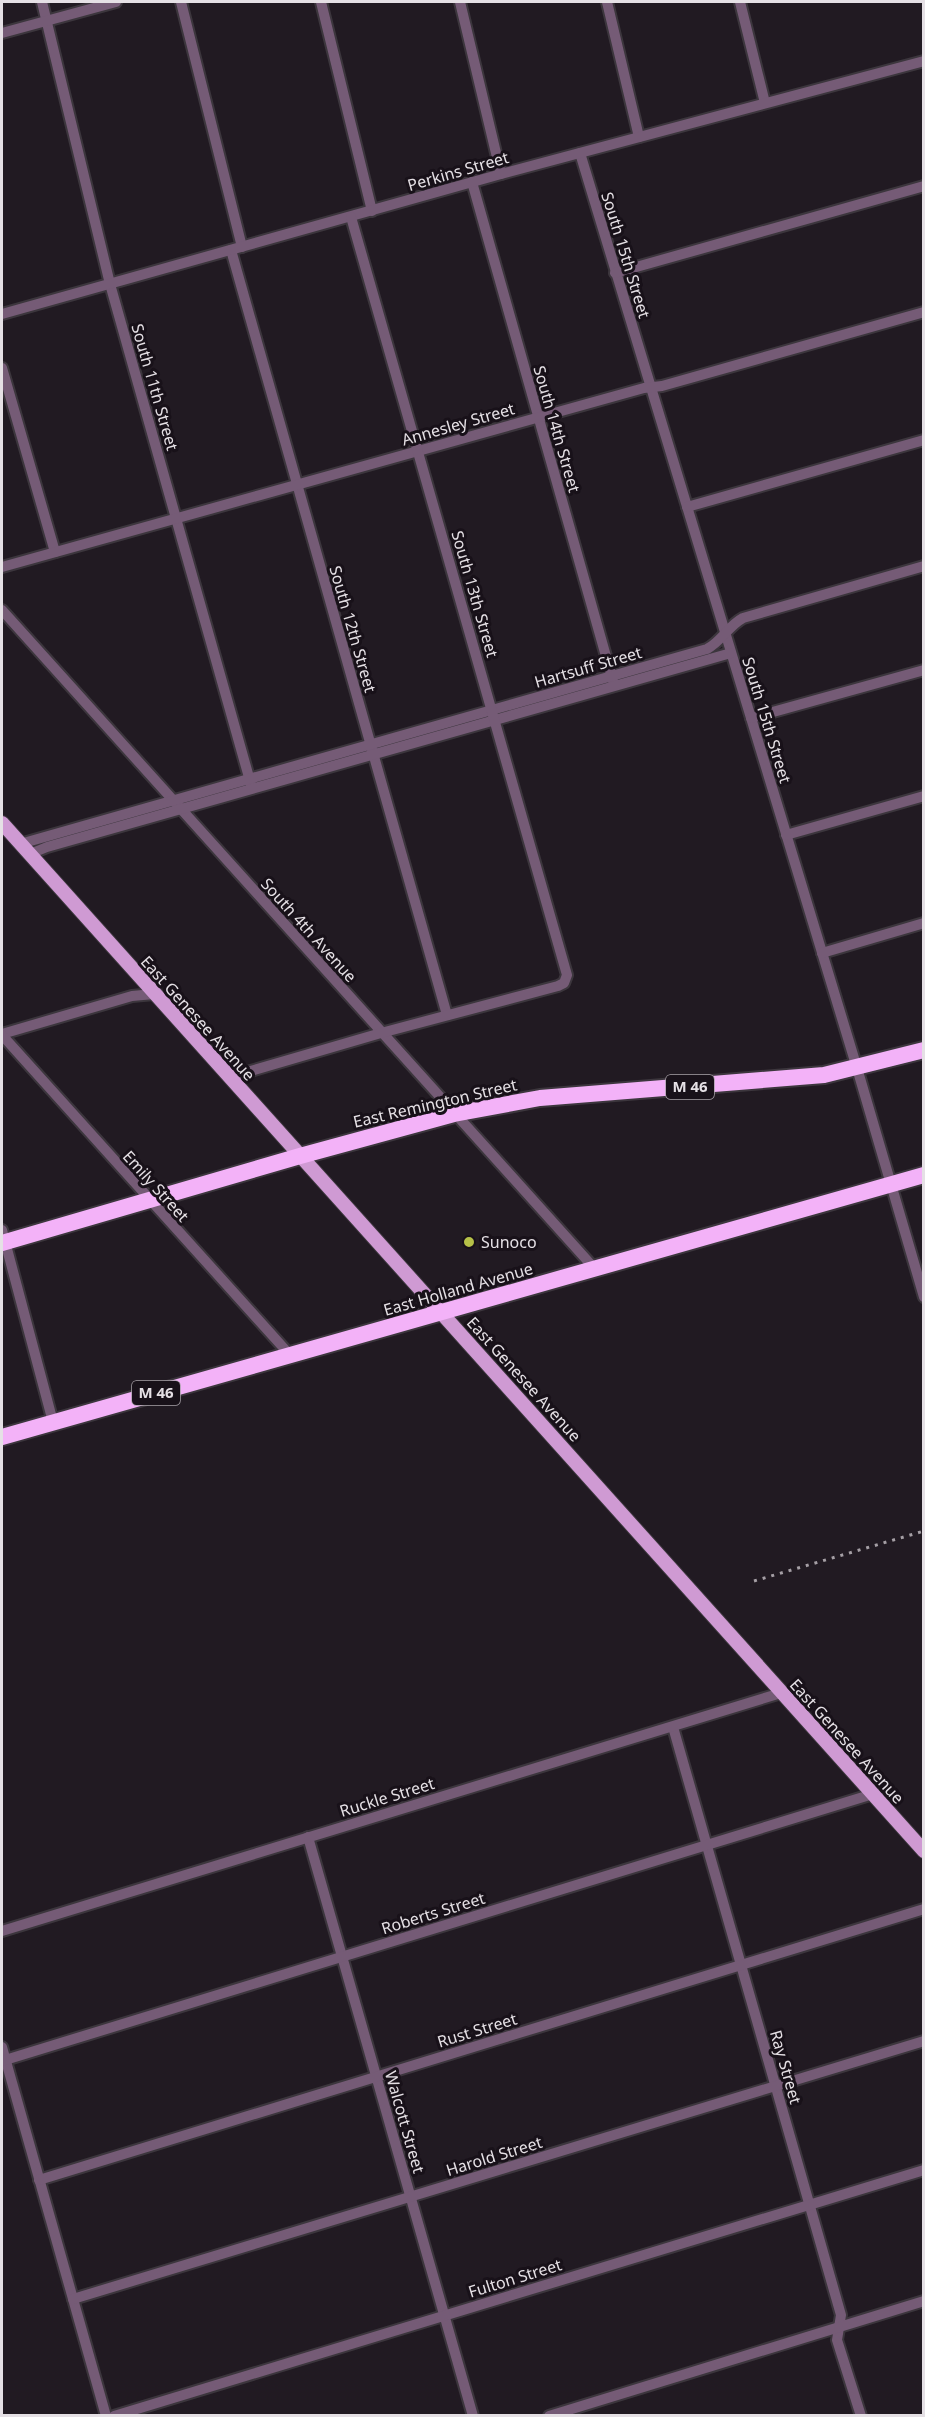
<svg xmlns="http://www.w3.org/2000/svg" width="925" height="2417" viewBox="0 0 925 2417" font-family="'Noto Sans',sans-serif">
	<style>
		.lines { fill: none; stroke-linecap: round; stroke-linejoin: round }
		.minor-casing { stroke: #3c363d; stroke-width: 14 }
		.major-casing { stroke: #3c363d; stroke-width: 16 }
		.highway-casing { stroke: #3c363d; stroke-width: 20 }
		.minor { stroke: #755b76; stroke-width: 10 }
		.major { stroke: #cf9ad3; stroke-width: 14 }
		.highway { stroke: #f3b2f8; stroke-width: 16 }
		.rail { stroke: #a59fa5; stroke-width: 3; stroke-dasharray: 3 6; stroke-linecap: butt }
		.poi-dot { fill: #b6c148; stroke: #181119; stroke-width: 2 }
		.labels { text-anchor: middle; stroke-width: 6; stroke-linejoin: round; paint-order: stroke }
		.shield { fill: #181119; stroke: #a8a2a8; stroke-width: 1.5 }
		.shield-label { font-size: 15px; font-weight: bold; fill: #e5e0e5 }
		.street-label { font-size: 16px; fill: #e5e0e5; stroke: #181119 }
		.poi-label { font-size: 16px; fill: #e5e0e5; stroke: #181119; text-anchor: start }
	</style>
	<rect width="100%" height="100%" fill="#211a22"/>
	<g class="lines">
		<g class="minor-casing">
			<g id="minor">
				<path d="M42,2L110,284L252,788"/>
				<path d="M181,2L242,247"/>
				<path d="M321,2L372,211"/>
				<path d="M460,2L501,174"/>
				<path d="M607,2L639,137"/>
				<path d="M740,2L765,103"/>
				<path d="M2,33L116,2"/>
				<path d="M580,153L857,1068L924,1297"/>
				<path d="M472,182L613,681"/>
				<path d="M231,250L447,1015"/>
				<path d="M615,273L924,186"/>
				<path d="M2,314L501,174L924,61"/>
				<path d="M2,368L55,552"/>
				<path d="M687,507L924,440"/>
				<path d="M2,567L644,388L662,386L924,312"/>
				<path d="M2,610L595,1269"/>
				<path d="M751,718L924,670"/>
				<path d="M786,835L924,796"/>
				<path d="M20,844L707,649C722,641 728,626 743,618L924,566"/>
				<path d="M30,854L47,847L731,653"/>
				<path d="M822,953L924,923"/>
				<path d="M2,1034L132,996L154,994"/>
				<path d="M2,1035L290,1355"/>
				<path d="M230,1077L381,1033L558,986L564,983L567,975L351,217"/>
				<path d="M2,1230L53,1422"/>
				<path d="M673,1727L841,2315L837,2340L861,2416"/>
				<path d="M308,1837L473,2416"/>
				<path d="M2,1931L781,1693"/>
				<path d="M2,2047L106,2416"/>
				<path d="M2,2061L873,1794"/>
				<path d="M39,2180L924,1909"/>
				<path d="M73,2299L924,2041"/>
				<path d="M114,2416L924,2170"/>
				<path d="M549,2416L924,2301"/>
			</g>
		</g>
		<g class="major-casing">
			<path id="major" d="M2,823L924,1851"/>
		</g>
		<g class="highway-casing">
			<g id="highway">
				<path d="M2,1243L300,1156L454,1114L540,1098L824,1075L924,1050"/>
				<path d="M2,1437L924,1175"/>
			</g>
		</g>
		<use href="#minor" class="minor"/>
		<use href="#major" class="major"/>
		<use href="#highway" class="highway"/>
		<path class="rail" d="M754,1581L924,1531"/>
	</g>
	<circle class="poi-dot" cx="469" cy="1242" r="6"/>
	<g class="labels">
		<g class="shield">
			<rect x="666" y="1075" width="48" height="24" rx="4.5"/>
			<rect x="132" y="1381" width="48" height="24" rx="4.5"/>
		</g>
		<g class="shield-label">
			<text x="690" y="1092">M 46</text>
			<text x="156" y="1398">M 46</text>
		</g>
		<g class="street-label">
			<text transform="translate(458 171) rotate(-16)" y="6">Perkins Street</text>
			<text transform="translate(626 255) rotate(73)" y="6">South 15th Street</text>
			<text transform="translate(155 387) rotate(74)" y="6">South 11th Street</text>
			<text transform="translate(458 424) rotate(-16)" y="6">Annesley Street</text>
			<text transform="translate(557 429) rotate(74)" y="6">South 14th Street</text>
			<text transform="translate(475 594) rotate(74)" y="6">South 13th Street</text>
			<text transform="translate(353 629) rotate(74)" y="6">South 12th Street</text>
			<text transform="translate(588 667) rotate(-16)" y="6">Hartsuff Street</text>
			<text transform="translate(767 720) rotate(73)" y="6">South 15th Street</text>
			<text transform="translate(309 930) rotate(48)" y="6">South 4th Avenue</text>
			<text transform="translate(198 1018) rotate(48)" y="6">East Genesee Avenue</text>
			<text transform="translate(435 1103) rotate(-13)" y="6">East Remington Street</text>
			<text transform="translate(156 1186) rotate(48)" y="6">Emily Street</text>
			<text transform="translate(458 1289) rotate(-16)" y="6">East Holland Avenue</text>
			<text transform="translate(524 1379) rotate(48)" y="6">East Genesee Avenue</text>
			<text transform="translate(847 1741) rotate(48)" y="6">East Genesee Avenue</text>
			<text transform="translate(387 1797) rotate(-17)" y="6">Ruckle Street</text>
			<text transform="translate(433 1913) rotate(-17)" y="6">Roberts Street</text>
			<text transform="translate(477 2030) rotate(-17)" y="6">Rust Street</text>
			<text transform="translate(786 2067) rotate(74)" y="6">Ray Street</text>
			<text transform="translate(405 2122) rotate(74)" y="6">Walcott Street</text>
			<text transform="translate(494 2156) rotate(-17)" y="6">Harold Street</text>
			<text transform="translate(515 2278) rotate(-17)" y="6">Fulton Street</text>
		</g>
		<g class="poi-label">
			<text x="481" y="1248">Sunoco</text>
		</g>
	</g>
	<rect width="925" height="2417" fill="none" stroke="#e5e0e5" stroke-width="6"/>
</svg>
